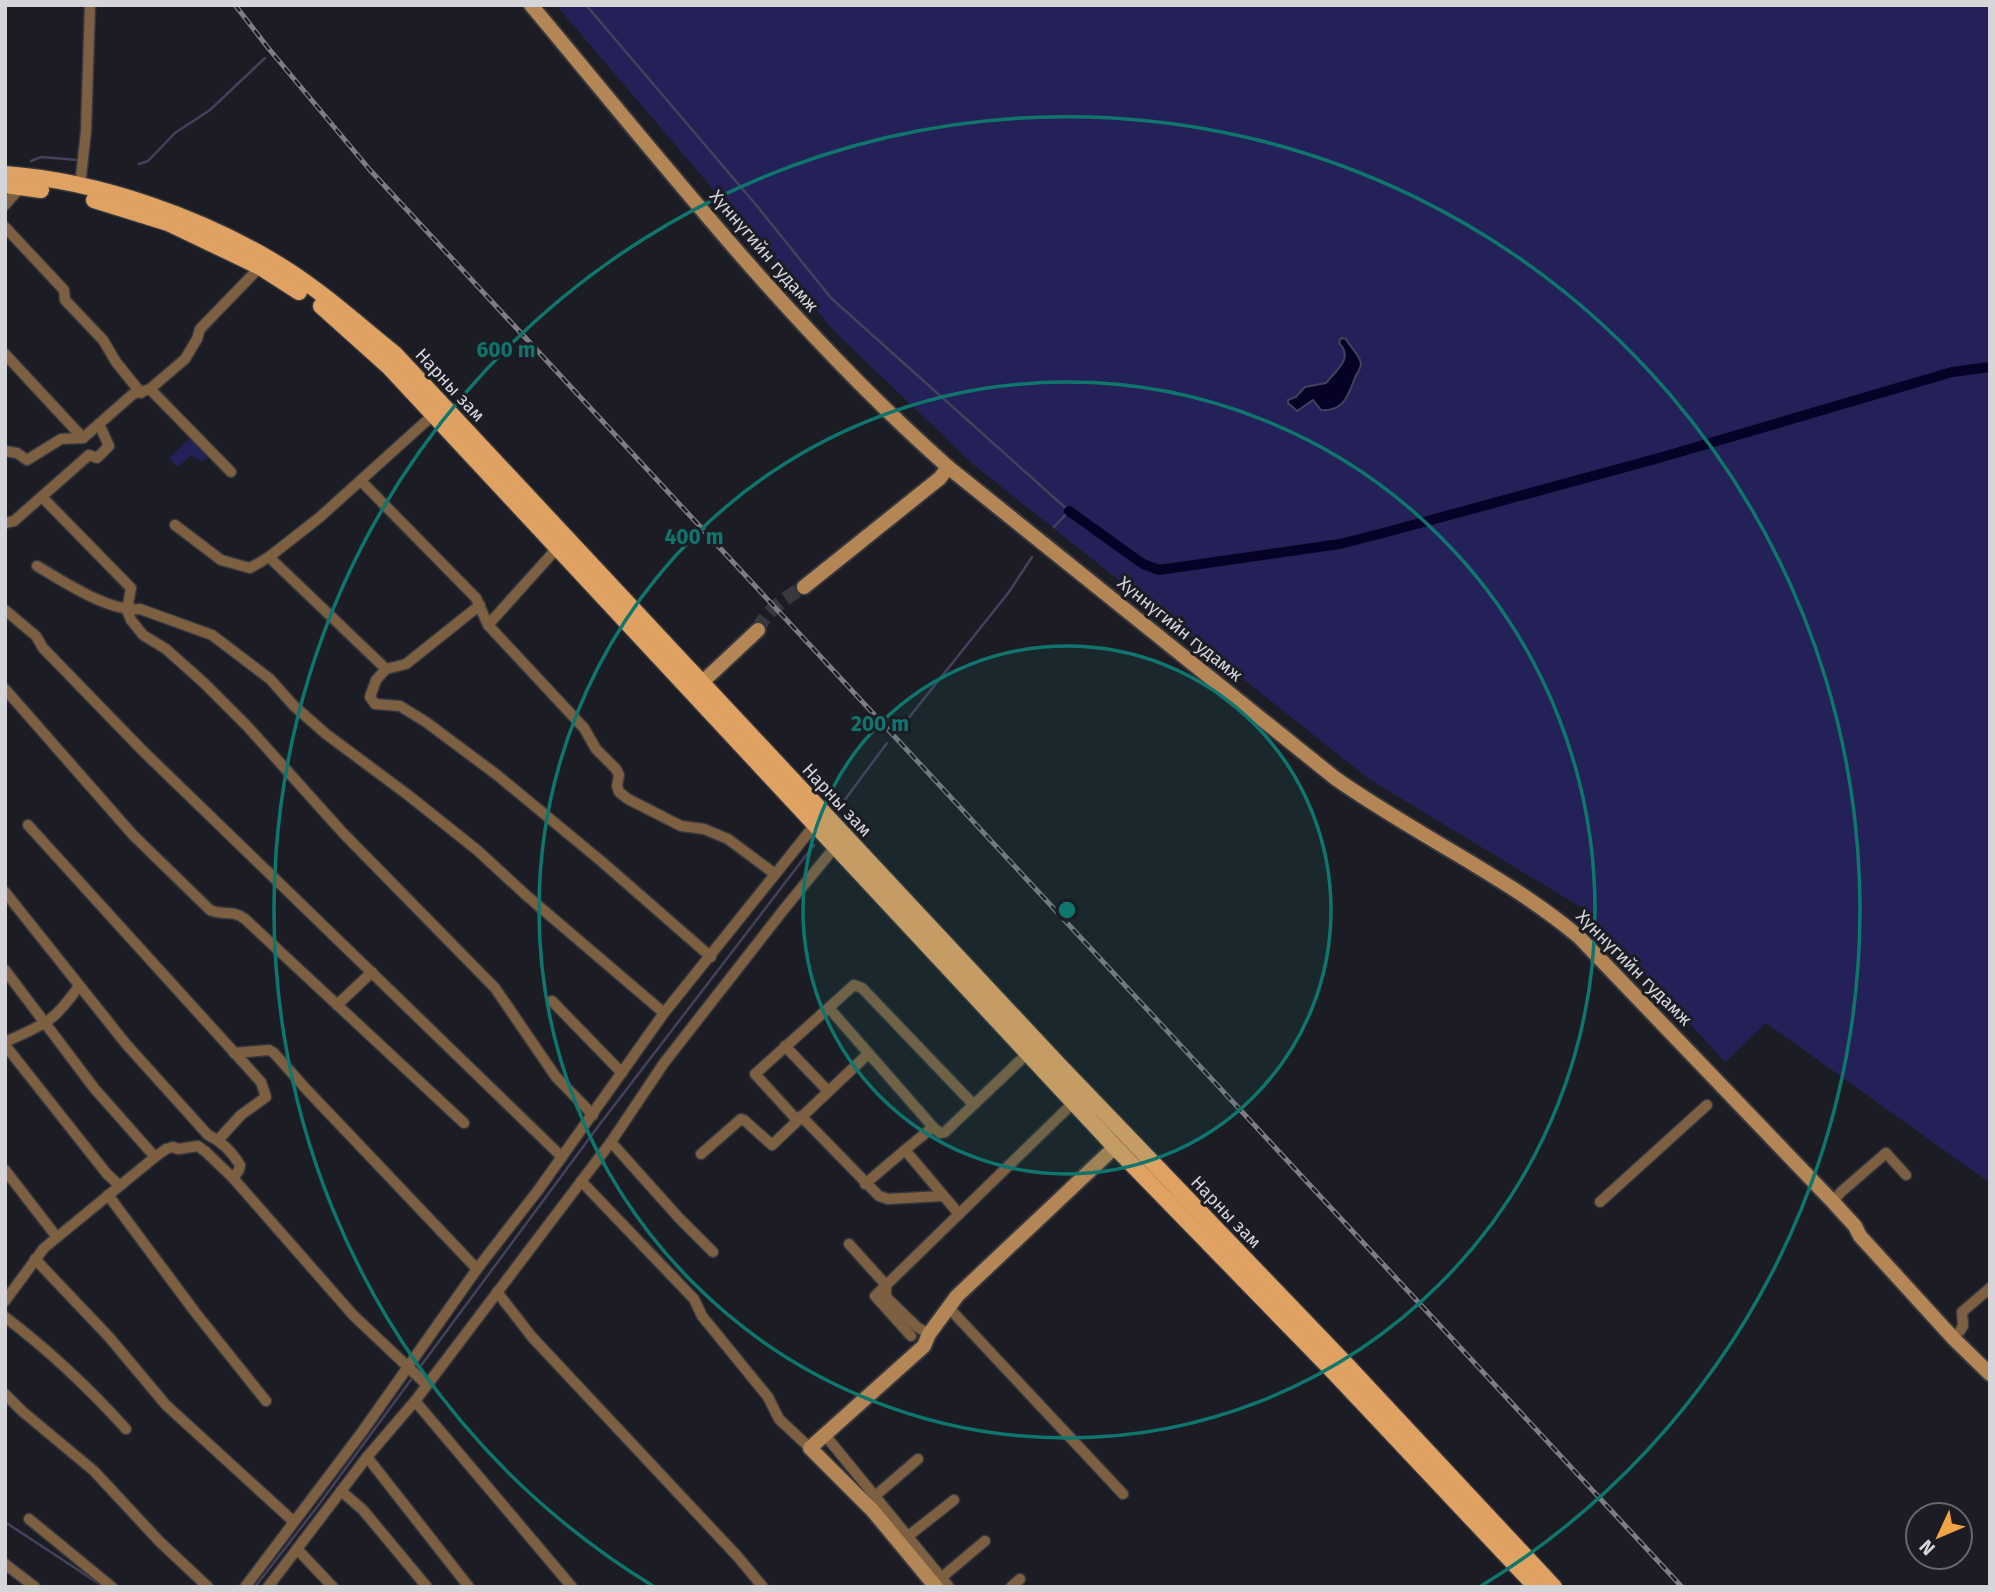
<svg xmlns="http://www.w3.org/2000/svg" width="1995" height="1592" viewBox="0 0 1995 1592" font-family="'Fira Sans',sans-serif">
	<style>
		.green { fill: #232158 }
		.water { fill: #060126; stroke: #44415c; stroke-width: 2 }
		.lines { fill: none; stroke-linecap: round; stroke-linejoin: round }
		.stream { stroke: #44415c; stroke-width: 2.5 }
		.canal { stroke: #060126; stroke-width: 10 }
		.secondary-tunnel { stroke: #38393f; stroke-width: 14; stroke-dasharray: 14 7; stroke-linecap: butt }
		.street-casing { stroke: #36373d; stroke-width: 13 }
		.secondary-casing { stroke: #36373d; stroke-width: 18 }
		.primary-casing { stroke: #36373d; stroke-width: 19 }
		.street { stroke: #7d6042; stroke-width: 10 }
		.secondary { stroke: #b48555; stroke-width: 14 }
		.primary { stroke: #dfa262; stroke-width: 16 }
		.rail-casing { stroke: #7d7d83; stroke-width: 5 }
		.rail { stroke: #1c1d24; stroke-width: 2.5; stroke-dasharray: 8; stroke-linecap: butt }
		.ring { fill: none; stroke: #0f766e; stroke-width: 3.5 }
		.labels { text-anchor: middle; stroke-width: 6; stroke-linejoin: round; paint-order: stroke }
		.street-label { font-size: 18px; fill: #d5d5da; stroke: #1c1d24 }
		.centre { fill: #0f766e; stroke: #1c1d24; stroke-width: 3.5 }
		.ring-label { font-size: 21px; text-anchor: middle; font-weight: bold; fill: #0f766e; stroke: #1c1d24; stroke-width: 6; stroke-linejoin: round; paint-order: stroke }
	</style>
	<rect width="100%" height="100%" fill="#1c1d24"/>
	<g class="green">
		<path d="M556,5H1990V1183L1766,1023L1725,1062L1587,911L1369,779L974,465L836,333Z"/>
		<path d="M192,436L209,455L202,462L191,455L178,467L169,458Z"/>
	</g>
	<path class="water" d="M1341,338L1346,339C1350,347 1359,354 1361,363C1361,369 1357,372 1355,378C1348,395 1344,412 1321,410L1313,400L1297,411L1288,403V400L1296,397L1305,387L1326,383C1337,369 1354,358 1339,343Z"/>
	<g class="lines">
		<g class="stream">
			<path d="M586,5L757,206L831,298L1069,511L1054,527"/>
			<path d="M31,161L41,157L78,160"/>
			<path d="M139,164L148,161L175,133L210,110L265,58"/>
			<path d="M899,730L1009,592L1032,557"/>
			<path d="M838,809L887,743"/>
			<path d="M417,1371L600,1124L814,845"/>
			<path d="M5,1522L104,1587"/>
			<path d="M255,1587L317,1507L413,1377"/>
		</g>
		<path class="canal" d="M1069,511L1143,564L1159,570L1340,544L1387,532L1659,458L1952,372L1990,367"/>
		<path class="secondary-tunnel" d="M758,630C765,611 788,596 804,587"/>
		<g class="street-casing">
			<g id="street">
				<path d="M80,186L86,131L90,5"/>
				<path d="M5,205L21,187"/>
				<path d="M5,227L64,290L65,300L103,340L116,362L141,393"/>
				<path d="M5,354L83,438"/>
				<path d="M150,389L231,472"/>
				<path d="M5,451L17,453L27,460L61,439L83,438L133,394L150,389L185,359L197,339L200,329L260,267"/>
				<path d="M361,481L476,598L488,625L559,546"/>
				<path d="M42,497L131,588L127,610L131,620L143,635L166,649L204,683L247,726L343,833L495,988L556,1077L593,1115"/>
				<path d="M5,523L14,521L89,455L97,458L109,446L99,424"/>
				<path d="M175,525L221,560L250,568L269,557L320,517L433,415"/>
				<path d="M269,557L386,669"/>
				<path d="M37,566C63,581 110,613 140,609L212,635L270,679L294,706L326,734L408,795L477,850L527,896L664,1013"/>
				<path d="M480,605L406,664L386,669L376,680L370,697L375,704L400,706L426,722L497,775L601,861L711,957"/>
				<path d="M5,610L36,636L43,648L143,751L562,1157"/>
				<path d="M488,625L584,728L596,749L616,769L619,775L617,786L619,792L628,799L681,826L704,829L728,839L775,874"/>
				<path d="M5,689L133,835L210,910C223,916 232,909 245,919L464,1123"/>
				<path d="M28,825L261,1082L266,1097L241,1115L218,1140"/>
				<path d="M5,892L126,1044L208,1135C221,1141 232,1152 240,1165L239,1170L233,1178"/>
				<path d="M5,970L94,1088L155,1157"/>
				<path d="M552,1001L622,1073"/>
				<path d="M337,1005L372,972"/>
				<path d="M829,1008L933,1127"/>
				<path d="M5,1042C45,1024 53,1023 79,986"/>
				<path d="M5,1045L107,1174L119,1185"/>
				<path d="M785,1046L828,1091"/>
				<path d="M234,1053L269,1050L274,1053L307,1090L477,1269"/>
				<path d="M801,1116L879,1196L888,1199L942,1196"/>
				<path d="M797,1120L755,1074L854,985L862,988L973,1104"/>
				<path d="M611,1142L679,1218L713,1252"/>
				<path d="M701,1154L741,1119L744,1120L772,1145L868,1054"/>
				<path d="M5,1170L56,1236"/>
				<path d="M581,1181L694,1299L702,1316L768,1397L779,1419L810,1448"/>
				<path d="M865,1184L905,1150"/>
				<path d="M108,1195L195,1312L266,1401"/>
				<path d="M1600,1202L1707,1105"/>
				<path d="M1833,1202L1841,1192L1886,1153L1906,1175"/>
				<path d="M959,1214L905,1150L933,1127L940,1133L945,1132L1028,1053"/>
				<path d="M849,1244L886,1285V1297L917,1327L929,1334"/>
				<path d="M35,1259L109,1337L166,1405L293,1521"/>
				<path d="M497,1292L532,1337L738,1557L763,1587"/>
				<path d="M5,1301L44,1248L155,1157L166,1149L173,1147L178,1149L198,1146L206,1152L233,1178L353,1315L426,1384"/>
				<path d="M949,1308L1123,1494"/>
				<path d="M5,1317C50,1351 88,1387 126,1429"/>
				<path d="M1960,1331L1963,1326L1962,1312L1990,1288"/>
				<path d="M911,1336L875,1296L1074,1102"/>
				<path d="M5,1394L22,1411L94,1471L159,1541L208,1587"/>
				<path d="M415,1401L572,1587"/>
				<path d="M825,1435L949,1587"/>
				<path d="M367,1457L469,1587"/>
				<path d="M341,1491L363,1510L427,1587"/>
				<path d="M875,1496L918,1459"/>
				<path d="M29,1519L112,1587"/>
				<path d="M907,1537L954,1500"/>
				<path d="M297,1549L333,1587"/>
				<path d="M5,1564L35,1587"/>
				<path d="M941,1578L985,1541"/>
				<path d="M245,1587L362,1432L477,1269L539,1189L664,1013L817,822"/>
				<path d="M268,1587L367,1457L415,1401L611,1142L664,1063L785,908L835,847"/>
				<path d="M1011,1587L1020,1579"/>
			</g>
		</g>
		<g class="secondary-casing">
			<g id="secondary">
				<path d="M531,5C664,164 792,329 948,467L1335,778C1414,834 1505,875 1579,937L1833,1202L1855,1226L1860,1236L1954,1339L1990,1374"/>
				<path d="M804,587L940,478L948,467"/>
				<path d="M695,689L758,630"/>
				<path d="M936,1587L873,1511L810,1448L924,1346L929,1334L957,1296L1115,1147"/>
			</g>
		</g>
		<g class="primary-casing">
			<g id="primary">
				<path d="M5,174C100,181 205,218 286,269C325,294 359,325 395,354L1059,1065L1346,1364L1554,1587"/>
				<path d="M5,185L41,190"/>
				<path d="M94,200L168,223L260,267L299,292"/>
				<path d="M321,306L389,367L1115,1147L1325,1363L1536,1587"/>
			</g>
		</g>
		<use href="#street" class="street"/>
		<use href="#secondary" class="secondary"/>
		<use href="#primary" class="primary"/>
		<g class="rail-casing">
			<path id="rail" d="M235,5L269,49L370,170L1682,1587"/>
		</g>
		<use href="#rail" class="rail"/>
	</g>
	<circle cx="1067" cy="910" r="264" fill="#0f766e" fill-opacity=".12"/>
	<g class="ring">
		<circle cx="1067" cy="910" r="264"/>
		<circle cx="1067" cy="910" r="528"/>
		<path d="M653 1586A793 793 0 1 1 1481 1586"/>
	</g>
	<g class="labels">
		<g class="street-label">
			<text transform="translate(764 251) rotate(49)" y="6">Хүннүгийн гудамж</text>
			<text transform="translate(450 385) rotate(47)" y="6">Нарны зам</text>
			<text transform="translate(1180 629) rotate(39)" y="6">Хүннүгийн гудамж</text>
			<text transform="translate(837 800) rotate(47)" y="6">Нарны зам</text>
			<text transform="translate(1634 968) rotate(45)" y="6">Хүннүгийн гудамж</text>
			<text transform="translate(1226 1212) rotate(46)" y="6">Нарны зам</text>
		</g>
	</g>
	<circle cx="1067" cy="910" r="10" class="centre"/>
	<g class="ring-label">
		<text x="506" y="357">600 m</text>
		<text x="694" y="544">400 m</text>
		<text x="880" y="731">200 m</text>
	</g>
	<rect width="1995" height="1592" fill="none" stroke="#d5d5da" stroke-width="14"/>
	<g transform="translate(1939 1536) rotate(226)"><circle r="33" fill="#1c1d24" stroke="#66676d" stroke-width="2"/>
	<path d="M0-5L12 26L0 18L-12 26Z" fill="#f4a344"/>
	<text y="-10" font-size="19" font-weight="bold" text-anchor="middle" fill="#d5d5da">N</text>
	</g>
</svg>
